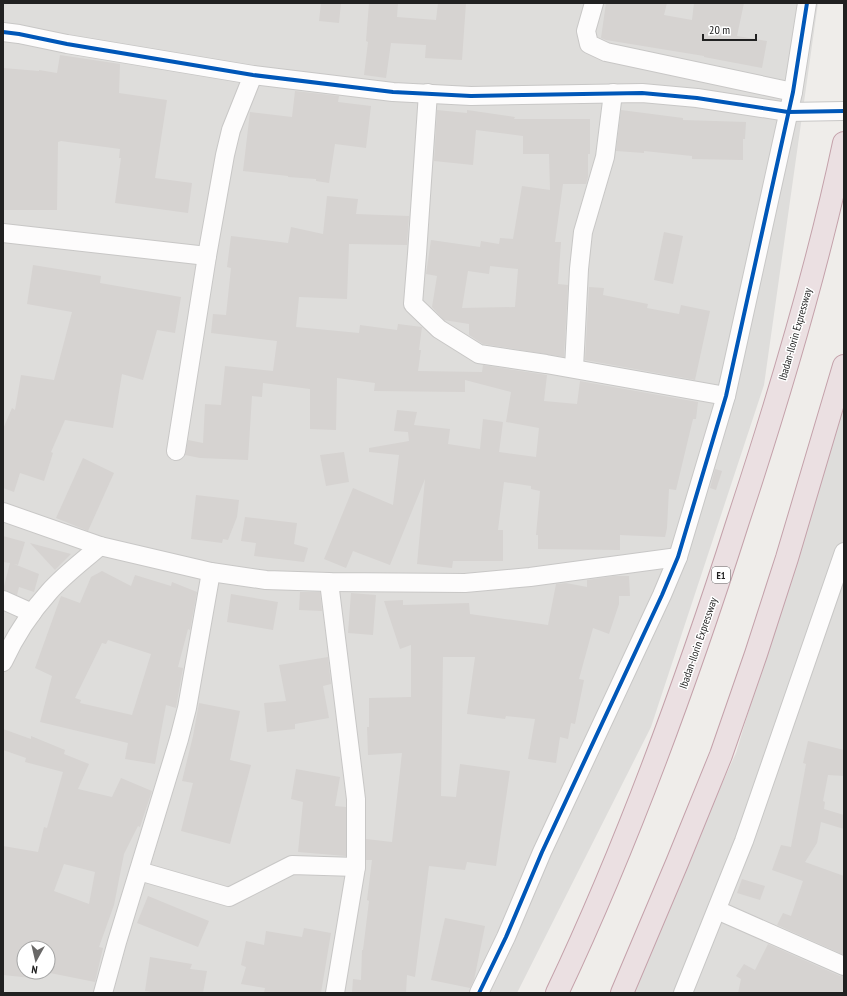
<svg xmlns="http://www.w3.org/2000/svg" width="847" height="996" viewBox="0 0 847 996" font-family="'PT Sans Narrow',sans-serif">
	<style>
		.residential { fill: #dedddb; fill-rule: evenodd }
		.building { fill: #d6d3d1; fill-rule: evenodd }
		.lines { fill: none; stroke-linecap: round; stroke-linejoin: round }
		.minor-casing { stroke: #c8c7c6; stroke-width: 20 }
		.motorway-casing { stroke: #c4a1aa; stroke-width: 24 }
		.minor { stroke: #fdfcfc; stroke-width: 18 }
		.motorway { stroke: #ebe0e2; stroke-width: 22 }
		.cycleway-casing { stroke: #fff; stroke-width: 6 }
		.cycleway { stroke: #0057b8; stroke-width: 4 }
		.labels { text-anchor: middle; stroke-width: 3; stroke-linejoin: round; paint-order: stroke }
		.shield { fill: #fff; stroke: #646464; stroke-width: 1 }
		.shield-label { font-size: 10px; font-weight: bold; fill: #212121 }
		.street-label { font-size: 11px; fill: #212121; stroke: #fff }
	</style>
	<rect width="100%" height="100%" fill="#efedea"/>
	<g class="residential">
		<path d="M3,3H818L764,385L651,727L517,993H3ZM24,948H48V972H24Z"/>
		<path d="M844,384V993H626L736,753L820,474Z"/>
	</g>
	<g class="building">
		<path d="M321,3H341L339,23L319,21Z"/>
		<path d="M369,3H398L397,17L436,20L438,3H466L462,60L425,58L426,45L391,43L386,78L364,75L368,42L366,41Z"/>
		<path d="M606,3H667L664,15L692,20L694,3H744L737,36L767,41L762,68L704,57V56L606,40L601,38Z"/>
		<path d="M60,55L120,64L119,93L167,100L155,178L192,183L188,213L115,203L121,158H119L120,149L61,141L58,142L57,210H3V68L39,71V70L57,73Z"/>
		<path d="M295,91L339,96L338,102L371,106L366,148L335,144L329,183L316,181V179L288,177V176L243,171L250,112L292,117Z"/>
		<path d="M437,110L467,113V110L515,117L514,119H590V154H588V177L586,184H563L555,242H561L558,284L568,285L564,357L483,344L469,335V324L444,320L432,307L437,276L426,274L431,240L480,247L481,241L499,244L500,238L513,239L522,186L550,190L549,154H523V136L476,130L473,165L434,161ZM490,266L518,269L515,307L462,308L468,271L489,274Z"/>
		<path d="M621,110L683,118V120L746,122L745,139H743V160L692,159V156L644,151V153L616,151Z"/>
		<path d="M327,196L358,199L356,214L409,216L407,245L349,244L347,299L299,297L296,327L359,333L360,325L397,330L398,324L422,327L419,350H421L418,371L482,372L483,365L547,375L544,401L577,404L580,381L698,402L696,419H693L676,490L669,489L667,528L665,537L620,535V550L538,549V535H536L540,491L531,489V486L504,482L498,530H503V561H453L452,568L417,564L425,479L390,565L353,551L346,568L324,559L353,488L393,505L399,455L369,452V448L409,441L408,432L394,431L397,410L417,412L414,425L450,429L448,444L480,449L483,419L503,422L499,452L536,457L539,428L506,422L511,392L465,380V392L374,391L375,383L337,378L336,430L310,429V389L263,383L262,397L252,396L248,460L200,458L185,455L188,440L203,443L205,404L221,405L225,366L273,371L277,341L211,333L213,314L226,315L231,268L227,267L231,236L288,243L291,227L323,234Z"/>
		<path d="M664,232L683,236L673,284L654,280Z"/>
		<path d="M33,265L101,276L100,283L181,297L175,333L157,330L143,380L122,374L113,428L65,420L51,452L53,453L44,481L20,473L14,492L3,488V429L12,408L15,410L21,375L54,380L72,312L27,304Z"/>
		<path d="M589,287L604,288L603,295L648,304L647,308L679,314L681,305L710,311L695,380L585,360Z"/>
		<path d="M344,452L349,482L326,486L320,455Z"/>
		<path d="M83,458L114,473L88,531L56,518Z"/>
		<path d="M715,469L722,471L716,490L710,488Z"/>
		<path d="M196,495L239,500L237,517L228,540L223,539L222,543L191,539Z"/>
		<path d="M245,517L297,523L294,544L308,548L304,562L254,556L256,543L241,541Z"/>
		<path d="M3,536L25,542L18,565L14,564L39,574L34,592L19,587L17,595L3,590L10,563L3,562Z"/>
		<path d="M30,543L71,554L55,570Z"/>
		<path d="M102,571L131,586L135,575L171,586L172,582L197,592L190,630L188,629L178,667L183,668L177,702L176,708L166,705L155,764L125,759L128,743L40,722L52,676L35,668L61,596L80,603L91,577ZM108,640L151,654L132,715L80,703L81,700L75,698L102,643L106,644Z"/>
		<path d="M614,576H629L630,596H619V604L609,634L593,628L579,679L584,680L575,724L571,723L568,739L560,737L556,763L528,759L535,719L506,716L505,719L467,714L475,657H443L441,796L456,797L460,764L510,771L496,866L467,862L465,870L429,866L415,977L407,975L406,993H352L353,979L361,980L362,950H363L369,901L367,900L372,860H366V839L392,842L402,753L368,755L367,727H369V698L411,697V645L400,649L384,601L403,600V605L469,603L470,614L548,625L556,584L566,583L587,587V580Z"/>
		<path d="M300,592H320L322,611L299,610Z"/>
		<path d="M351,593L376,595L373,635L348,633Z"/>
		<path d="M231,594L278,602L273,630L227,622Z"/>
		<path d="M328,657L331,684L323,686L329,718L295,724V729L267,732L264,703L286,701L279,665Z"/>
		<path d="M199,703L240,711L230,760L251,765L230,844L181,831L193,783L182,781L193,736Z"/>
		<path d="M3,729L31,739V736L65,750L64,754L89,764L78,789L112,797L121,778L152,791L140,827L138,826L124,854L114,905L99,947L103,948L95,982L45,972H48V948H24V972H32V978L3,975V846L38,852L44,827L47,828L63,772L25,762L26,758L3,750ZM64,864L95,872L89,904L54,891Z"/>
		<path d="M808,741L844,750V776L828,775L823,801L825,802L824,809L844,815V829L821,822L817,843L805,862L844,876V955L777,925L783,913L791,916L803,881L772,870L781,845L791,847L806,764L803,763Z"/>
		<path d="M296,769L340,777L335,806L346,807V856L298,852L303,802L291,799Z"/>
		<path d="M742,879L765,886L760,900L737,893Z"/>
		<path d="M148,896L209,921L198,947L137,923Z"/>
		<path d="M445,918L485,926L474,980L470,988L431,980Z"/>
		<path d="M304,928L331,933L321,993H264L265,988L241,984L246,967L241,965L246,941L264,945L266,931L302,937Z"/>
		<path d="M768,944L840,976H844V993H738L741,979L736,976L744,964L755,970Z"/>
		<path d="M150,957L192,964L190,969L207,971L203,993H159L145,991Z"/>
	</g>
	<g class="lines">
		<g class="minor-casing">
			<g id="minor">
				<path d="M594,3L586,31L589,44L606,52L793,92"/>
				<path d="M3,32L19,34L67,44L253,75L393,92L471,96L642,93L697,98L788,112L844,111"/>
				<path d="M428,93L417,254L413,304L439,329L479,354L546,364L726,396"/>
				<path d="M3,233L207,256"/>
				<path d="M574,368L579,269L583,232L605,157L613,93"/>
				<path d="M176,451L207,256L225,155L231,130L253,75"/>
				<path d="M3,512L100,546L211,572L266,580L329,582L465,583L530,577L678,557"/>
				<path d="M329,582L356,799V867L335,993"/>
				<path d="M3,600L32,613"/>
				<path d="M3,662C15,636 30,613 49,592C64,575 83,561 100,546"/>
				<path d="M139,871L229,897L292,865L356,867"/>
				<path d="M717,910L844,966"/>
				<path d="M103,993L117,942L179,739L187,708L211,572"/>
				<path d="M479,993L506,937L542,852L662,595L678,557L726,396L793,92L807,3"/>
				<path d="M683,993L744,841L844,552"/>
			</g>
		</g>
		<g class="motorway-casing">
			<g id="motorway">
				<path d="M557,993C629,841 687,681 738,521C779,397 817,271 844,143"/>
				<path d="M622,993L677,863L721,755L756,654L787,558L844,366"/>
			</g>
		</g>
		<use href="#minor" class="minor"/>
		<use href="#motorway" class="motorway"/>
		<g class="cycleway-casing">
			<g id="cycleway">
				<path d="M3,32L19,34L67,44L253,75L393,92L471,96L642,93L697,98L788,112L844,111"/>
				<path d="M479,993L506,937L542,852L662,595L678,557L726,396L793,92L807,3"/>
			</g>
		</g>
		<use href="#cycleway" class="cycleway"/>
	</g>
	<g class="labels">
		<rect class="shield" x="712" y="567" width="18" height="16" rx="3"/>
		<g class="shield-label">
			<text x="721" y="579">E1</text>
		</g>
		<g class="street-label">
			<text transform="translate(795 334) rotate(-74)" y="4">Ibadan-Ilorin Expressway</text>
			<text transform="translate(698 643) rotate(-71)" y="4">Ibadan-Ilorin Expressway</text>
		</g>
	</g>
	<rect width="847" height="996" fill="none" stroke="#212121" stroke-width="8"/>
	<g transform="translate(36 960) rotate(188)"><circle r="19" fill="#ffffff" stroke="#a6a6a6"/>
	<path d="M0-3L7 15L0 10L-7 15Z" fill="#696867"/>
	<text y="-6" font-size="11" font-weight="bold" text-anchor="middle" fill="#212121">N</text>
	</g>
	<path d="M703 34v6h53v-6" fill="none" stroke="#212121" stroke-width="2"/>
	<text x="709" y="34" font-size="12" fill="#212121" stroke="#ffffff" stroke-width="3" paint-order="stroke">20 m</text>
</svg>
